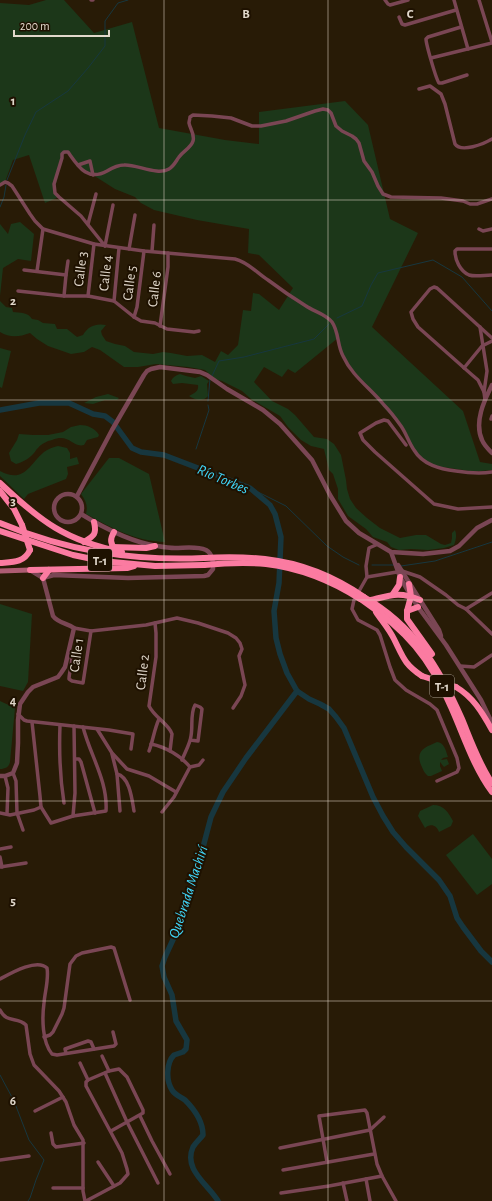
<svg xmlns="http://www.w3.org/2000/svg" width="492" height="1201" viewBox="0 0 492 1201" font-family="'Alegreya Sans',sans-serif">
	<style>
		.green { fill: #1c3719 }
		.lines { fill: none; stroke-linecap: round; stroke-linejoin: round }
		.stream { stroke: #17373f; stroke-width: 1 }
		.river { stroke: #17373f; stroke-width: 5.5 }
		.minor { stroke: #7a4654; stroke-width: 3.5 }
		.tertiary { stroke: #7a4654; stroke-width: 4.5 }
		.secondary { stroke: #ae5c73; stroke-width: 5 }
		.motorway { stroke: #fb7ba1; stroke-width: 6 }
		.motorway-bridge { stroke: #fb7ba1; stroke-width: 6 }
		.grid { fill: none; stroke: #e1d8cb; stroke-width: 1; stroke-opacity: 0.55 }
		.labels { text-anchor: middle; stroke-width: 4; stroke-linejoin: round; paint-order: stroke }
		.shield { fill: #1e1100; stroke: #a69c8e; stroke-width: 1 }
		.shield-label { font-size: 13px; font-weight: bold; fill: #e1d8cb }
		.street-label { font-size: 14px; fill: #e1d8cb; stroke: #1e1100 }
		.water-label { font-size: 15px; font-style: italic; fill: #40d7fa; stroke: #1e1100 }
		.grid-label { font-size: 13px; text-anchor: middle; font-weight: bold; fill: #e1d8cb; stroke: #1e1100; stroke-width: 4; stroke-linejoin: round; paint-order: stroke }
	</style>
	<rect width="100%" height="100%" fill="#281b06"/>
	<g class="green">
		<path d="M46,0H64L94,33L132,22L159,128L225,140L259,144V112L345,101L368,125L390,219L418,233L372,327L463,411L480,462L492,464V470L481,471H470L429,465L415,452L401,427L359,380L343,357L338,338L295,373L288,369L282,377L264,367L254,382L272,401L288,409L295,415L314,437L327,439L334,444L341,455L346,480L347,489L350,499L356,508L367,518L380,528L400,538L416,535H426L441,544L445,545L451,543L452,538V533L455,530C457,535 456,540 454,545L444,548L428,550L411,549L399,550L391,547L387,542L373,537L366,529L348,516L338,499V489L333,474L329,470L324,449L311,446L301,440L288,427L280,416L251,399L242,391L222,381L215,379L205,370L188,367L156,364L138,367H124L100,350L92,347L84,352L71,354L48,346L37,339L30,333C19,337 10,338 0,332V301L6,307L12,308L13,312C20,313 28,312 32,319L38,320L43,323L55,324L57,329H67L77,337L83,335C88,326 96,323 106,325L101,331L102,335L106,341L115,344L125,346L134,352L153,354L163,352L171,353L187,356L202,355L215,362L221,351L228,355L238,345L243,310L251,311L253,293L259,294L279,310L293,288L259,255L248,253L249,229L197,220L154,210L141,203L135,197L115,189L93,175L88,174L68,152H64L56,184L55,192L59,197L45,203L29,155L13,160L5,182L0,186V3L29,5Z"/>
		<path d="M20,222L34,234L31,261L18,259L3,268L0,296V224L8,234L11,224Z"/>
		<path d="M0,348L11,351L2,388L0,387Z"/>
		<path d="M180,374L186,376L195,378L201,376L209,381L207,384L208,396C203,402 195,400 189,396C194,393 199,392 198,385L182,383L173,384L171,381C173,377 176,375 180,374Z"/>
		<path d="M108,394L119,398L117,400H105L93,404L84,403L96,397Z"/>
		<path d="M80,425C87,425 95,428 99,435L98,437L87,440L84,445C72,448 70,433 52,440C47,441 41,444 38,448C36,449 36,451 34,453C30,458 23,462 16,464L11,461L9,453L17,440L19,434L33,435H48L63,432L71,427Z"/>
		<path d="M58,446L67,448L70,453V459L77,457L79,464L67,467L68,474L66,479L28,494L24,499L0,476V471C24,484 29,465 44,452C48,449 53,447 58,446Z"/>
		<path d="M109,458H119L149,474L165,542C135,541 112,528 86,514C88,506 86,501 81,494Z"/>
		<path d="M0,604L32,614L28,682L23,691L0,686Z"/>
		<path d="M0,701L15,708L10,762C9,767 5,769 0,769Z"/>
		<path d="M437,742C444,742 446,751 448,757L443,758L441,760L447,759L449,764L444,767L440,762V766L442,771L431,776H428C424,773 423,769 421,765C415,750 426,747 437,742Z"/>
		<path d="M433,805C444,805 448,812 453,821L451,826L439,832C437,825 430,823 425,828L418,816L420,811Z"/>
		<path d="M473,834L492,859V884L477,895L446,855Z"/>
	</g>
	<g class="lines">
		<g class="stream">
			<path d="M7,180L25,135L36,112L68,91L88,68L105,46V21L118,3L128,0"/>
			<path d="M0,207L4,197L6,185"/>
			<path d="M337,318L362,306L371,285L378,273L433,260L462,277L492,311"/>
			<path d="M212,376L219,361L244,357L314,339L329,324"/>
			<path d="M208,401L210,379"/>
			<path d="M196,449L209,410L208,405"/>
			<path d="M250,488L286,506L327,546L343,557L359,565"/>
			<path d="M372,565H394"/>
			<path d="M401,566L435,561L492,542"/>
			<path d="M0,1075L14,1101L29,1140L44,1160L36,1180L30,1198L28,1201"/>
		</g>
		<g class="river">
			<path d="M0,410L39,403H69L93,414L105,416L113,422L132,448L141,452L164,455L250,488L270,505L275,514L281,537L279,583L274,611L276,638L280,654L287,673L297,691L309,699L320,704L329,709L336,717L344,728L373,797L383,816L393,832L406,847L439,880L450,896L457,918L463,927L481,951L492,962"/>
			<path d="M218,1201C208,1184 183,1170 193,1147C196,1142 200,1139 203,1135C203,1121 194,1109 185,1100C181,1097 175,1095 172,1090C166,1081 166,1063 174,1055L183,1052L186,1049L187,1040L176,1021L172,995L164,977L162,966L165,957L183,918L197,870L211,817L223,792L246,758L297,691"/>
		</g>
		<g class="minor">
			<path d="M91,0H93"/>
			<path d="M385,0L388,4L390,5L408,0"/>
			<path d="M454,0L468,49"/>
			<path d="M479,0L492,42"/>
			<path d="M399,17L402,24L405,25L456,10"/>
			<path d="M461,27L428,37L426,39C426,44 436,79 439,83H442L467,75"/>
			<path d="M431,58L492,43"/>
			<path d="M419,89L430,86L441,94L445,104L455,144C461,153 484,144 492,139"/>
			<path d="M78,165L90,161L93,175"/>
			<path d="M0,185L5,182L8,183L12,186L30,214L35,221L43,229L94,244L144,251L235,259C248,262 257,273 268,280C280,289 293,298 306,306C313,311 326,314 332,322C339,332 337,345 343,356C352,376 370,388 384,405C390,411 396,419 401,426C406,433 409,443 414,450C423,465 440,469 456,471C469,473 479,474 492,472"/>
			<path d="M88,224L96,194"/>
			<path d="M479,229L483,231L492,229"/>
			<path d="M105,246L81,216L59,197L55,193L54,184L62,158V154L64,152H68C78,166 87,182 107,171C112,168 118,165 124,165C136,164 158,176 169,169C174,166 176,161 179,157C183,151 191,148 193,141C195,134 190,129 189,123C189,121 190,119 190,117L193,115L212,116L231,118L252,126H261L286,121L315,111L323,109L328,110L331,113L336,126L342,131L352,136L356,139L359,143L364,161L372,172L378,186L383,194L391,197L441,198L463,201L470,204H477L492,199"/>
			<path d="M105,246L113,205"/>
			<path d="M129,249L135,215"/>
			<path d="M492,249H457L455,251C455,260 460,271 469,275C475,277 485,275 492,275"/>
			<path d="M152,251L154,225"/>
			<path d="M24,270L66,275"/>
			<path d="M37,271L43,229"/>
			<path d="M18,291L64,296H88L114,301L134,317L141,321L155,323L167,329L194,332L199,331"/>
			<path d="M64,296L66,275L68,261"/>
			<path d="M88,296L94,244"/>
			<path d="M114,301L119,248"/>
			<path d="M134,317L137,307L144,251"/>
			<path d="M160,326L168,267V253"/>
			<path d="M480,327L487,371L484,392L485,400"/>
			<path d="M464,368L482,346L492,341"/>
			<path d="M484,392L478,380L471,374L418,327L413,319L411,312L430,289L434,287L437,288L492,338"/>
			<path d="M491,419L492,416"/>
			<path d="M406,445L388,421L384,420L376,423L360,433L363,440L375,452L434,504L458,509L492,507"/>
			<path d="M378,544L369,548L366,566L367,577L354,600L352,609L358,620L377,630L380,635L390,667L395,680L406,690L430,704L437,710L457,758L459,768L457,772L437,781"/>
			<path d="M402,571L420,577L446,595L458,605L466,609L492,634"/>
			<path d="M367,577L397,572"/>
			<path d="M466,609L492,593"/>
			<path d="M155,623L156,633V657L149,706C155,718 169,724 172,734L170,751"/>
			<path d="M74,628L91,631L146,625L177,618L198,623L228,633L236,638L240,643L242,649L239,656L245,685L241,696L233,708"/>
			<path d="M69,652C75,659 69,670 69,679L72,681L83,683L91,631"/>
			<path d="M460,666L474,667L492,655"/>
			<path d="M18,714L24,720L27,721L109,730L133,734L131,749"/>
			<path d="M32,722L40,796L41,807L51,823L73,816L106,811C108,781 90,755 83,727"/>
			<path d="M60,725C59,751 60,778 64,803"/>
			<path d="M97,729L112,753L127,769L149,776L176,792"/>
			<path d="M151,744C166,747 181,756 190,767"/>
			<path d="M149,751C153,741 154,730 159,719"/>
			<path d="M112,754L117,774C130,777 132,800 134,811"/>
			<path d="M75,759H79L81,762L95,813"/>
			<path d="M182,760C185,752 190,744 191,736C193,726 190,714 195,705L200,707L202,709L198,741L190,740"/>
			<path d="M13,773L16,781L17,813L23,830"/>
			<path d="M117,774L120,811"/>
			<path d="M5,776L8,788L7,814"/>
			<path d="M162,812L174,797L190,767L199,765L203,760"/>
			<path d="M0,813L10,815L34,810L41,807"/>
			<path d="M73,816L75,793L74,726"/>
			<path d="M0,849L11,847"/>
			<path d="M0,857L2,867"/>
			<path d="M0,867L26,863"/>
			<path d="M0,979C11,973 37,958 47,968C49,979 45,991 44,1003C42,1018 42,1042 52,1054L57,1055L114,1046L116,1044L113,1032"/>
			<path d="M0,1010C7,1024 17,1016 26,1025L30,1054L34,1065L59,1091L66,1102L74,1125L83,1140V1191L85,1201"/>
			<path d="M44,1037L50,1035L53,1032L62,1014L64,1008L70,964L76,956L82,953L111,947L114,948L130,1000"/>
			<path d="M66,1053L65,1049L88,1041L91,1042L94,1049"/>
			<path d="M102,1056L109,1071"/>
			<path d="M80,1063L88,1080"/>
			<path d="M105,1073L127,1122L158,1183"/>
			<path d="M35,1111L63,1097"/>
			<path d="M140,1116L152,1141L170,1174"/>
			<path d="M51,1133L53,1144L56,1147L84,1143"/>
			<path d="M280,1148L370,1130L384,1117"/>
			<path d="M0,1160L29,1156"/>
			<path d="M98,1162L114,1186"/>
			<path d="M327,1162L319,1116L365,1110L367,1113L377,1164L382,1176L396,1201"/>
			<path d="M283,1170L374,1154"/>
			<path d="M366,1179L370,1201"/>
			<path d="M343,1183L347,1201"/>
			<path d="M53,1188H83"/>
			<path d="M281,1193L329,1186L382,1176"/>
			<path d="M86,1201L120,1183L128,1174L127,1169L122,1153L86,1086V1082L88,1080L109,1071L119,1069L127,1077L143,1110V1113L111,1131"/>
		</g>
		<g class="tertiary">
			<path d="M492,385C484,401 474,422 482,440C484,445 488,449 492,453"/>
			<circle cx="68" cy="508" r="14"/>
			<path d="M77,496L112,430L144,375L147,371L151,369L160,367L200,372L207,375L227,389L263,410L280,424L312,460L330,495L346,521L359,533L391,552L423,554L450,551L459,546L477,528L492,520"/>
			<path d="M391,552L400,577L411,596L418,607L446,645L481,700L492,723"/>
			<path d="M398,565L439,630L441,636"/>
			<path d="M30,570L43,578L54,575L128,578L204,576L208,575L213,569C213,562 213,554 206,550C197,546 185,548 175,548C169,548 163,547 157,546C130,542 104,528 81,514"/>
			<path d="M0,776H5L13,773L17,763L18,743V720L20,704L28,692L33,687L58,677L61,673L65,667L74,628C67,623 58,623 53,616L43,578"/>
		</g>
		<path class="secondary" d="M0,571L30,570"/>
		<g class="motorway">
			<path d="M0,483C40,521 66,541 122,552"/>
			<path d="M0,491L14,509L22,525"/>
			<path d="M0,523C67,551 131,561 204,558"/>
			<path d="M0,531L73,555L102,561L155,566L204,565"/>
			<path d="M114,532C110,539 110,543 115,549"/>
			<path d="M84,542C94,536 97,534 94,522"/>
			<path d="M112,547L146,548L155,546"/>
			<path d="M0,563C12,562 24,563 30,550"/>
			<path d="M30,570L127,568L134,566"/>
			<path d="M43,578L49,570"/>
			<path d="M409,584L411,596L407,611V619L432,654"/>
			<path d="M393,594L399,585L400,577"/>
			<path d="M364,597C414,625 440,669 462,719C471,741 479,764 492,783"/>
			<path d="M362,600C406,630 430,658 451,707C464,736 473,766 492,792"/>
			<path d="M371,600C391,595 400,591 420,600"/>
			<path d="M407,611L418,607"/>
			<path d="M376,612C382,621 389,629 394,639C403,657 404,664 422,676"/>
			<path d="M456,687C473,697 482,712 492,730"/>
		</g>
		<g class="motorway-bridge">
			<path d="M22,525L30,550"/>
			<path d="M204,558C225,557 245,557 265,559C301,563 335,577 364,597"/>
			<path d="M204,565C225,563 245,562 266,564C299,568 332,581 360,599"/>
			<path d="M422,676L456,687"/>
		</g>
	</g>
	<path class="grid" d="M164,0V1201M328,0V1201M0,200H492M0,400H492M0,600H492M0,801H492M0,1001H492"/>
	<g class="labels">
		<g class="shield">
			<rect x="88" y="549" width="24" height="22" rx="3"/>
			<rect x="430" y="675" width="24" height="22" rx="3"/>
		</g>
		<g class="shield-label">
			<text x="100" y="565">T-1</text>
			<text x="442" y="691">T-1</text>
		</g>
		<g class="street-label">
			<text transform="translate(80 269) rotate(-83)" y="5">Calle 3</text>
			<text transform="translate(105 273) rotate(-84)" y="5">Calle 4</text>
			<text transform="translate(129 283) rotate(-83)" y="5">Calle 5</text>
			<text transform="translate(154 289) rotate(-83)" y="5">Calle 6</text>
			<text transform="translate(76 655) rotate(-82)" y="5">Calle 1</text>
			<text transform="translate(142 672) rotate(-83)" y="5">Calle 2</text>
		</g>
		<g class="water-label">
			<text transform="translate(223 479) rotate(23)" y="5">Río Torbes</text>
			<text transform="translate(188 892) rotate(-72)" y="5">Quebrada Machirí</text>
		</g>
	</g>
	<g class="grid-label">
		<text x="246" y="18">B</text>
		<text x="410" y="18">C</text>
		<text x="13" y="105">1</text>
		<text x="13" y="305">2</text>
		<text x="13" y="505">3</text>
		<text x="13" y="705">4</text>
		<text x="13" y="905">5</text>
		<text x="13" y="1105">6</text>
	</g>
	<path d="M14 30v6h95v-6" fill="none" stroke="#e1d8cb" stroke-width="2"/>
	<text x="20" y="30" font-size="12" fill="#e1d8cb" stroke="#1e1100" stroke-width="3" paint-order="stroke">200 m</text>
</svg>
